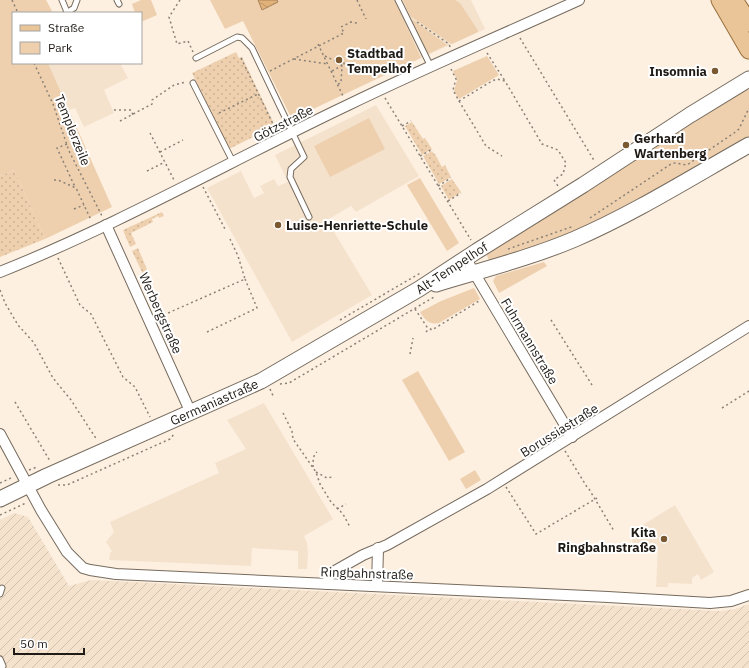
<svg xmlns="http://www.w3.org/2000/svg" width="749" height="668" viewBox="0 0 749 668" font-family="'IBM Plex Sans',sans-serif">
	<style>
		.built { fill: #f4e2cd }
		.industrial { fill: url(#industrial-furrows) }
		.green { fill: #eed0ae }
		.garden { fill: url(#garden-dots) }
		.water { fill: url(#water-waves); stroke: #a7845b }
		.lines { fill: none; stroke-linecap: round; stroke-linejoin: round }
		.lane-casing { stroke: #766b5e; stroke-width: 7 }
		.street-casing { stroke: #766b5e; stroke-width: 12 }
		.secondary-casing { stroke: #766b5e; stroke-width: 17 }
		.primary-casing { stroke: #9a703e; stroke-width: 19 }
		.path { stroke: #8a8177; stroke-width: 1.5; stroke-dasharray: 2 3; stroke-linecap: butt }
		.lane { stroke: #fff; stroke-width: 5 }
		.street { stroke: #fff; stroke-width: 10 }
		.secondary { stroke: #fff; stroke-width: 15 }
		.primary { stroke: #eac598; stroke-width: 17 }
		.poi-dot { fill: #7a5930; stroke: #fff; stroke-width: 1.5 }
		.labels { text-anchor: middle; stroke-width: 4; stroke-linejoin: round; paint-order: stroke }
		.poi-label { font-size: 13px; font-weight: bold; fill: #1f1a15; stroke: #fff; text-anchor: start }
		.street-label { font-size: 13px; fill: #1f1a15; stroke: #fff }
	</style>
	<defs>
		<pattern id="industrial-furrows" width="10" height="10" patternUnits="userSpaceOnUse"><rect width="10" height="10" fill="#f4e2cd"/><path d="M-1 1l2-2M0 10L10 0M9 11l2-2" fill="none" stroke="#d1c1af"/></pattern>
		<pattern id="garden-dots" width="8" height="8" patternUnits="userSpaceOnUse"><rect width="8" height="8" fill="#eed0ae"/><path d="M2 2h.1M6 6h.1" fill="none" stroke="#ccb295" stroke-width="1.8" stroke-linecap="round"/></pattern>
		<pattern id="water-waves" width="16" height="10" patternUnits="userSpaceOnUse"><rect width="16" height="10" fill="#e1b179"/><path d="M0 5q4-4 8 0t8 0" fill="none" stroke="#c19868"/></pattern>
	</defs>
	<rect width="100%" height="100%" fill="#fdf0e1"/>
	<g class="built">
		<path d="M395,0H471L485,29L421,58Z"/>
		<path d="M48,63H120L128,78L104,90L114,113L84,127L75,108L69,110Z"/>
		<path d="M376,105L419,176L356,212L351,206L327,220L372,295L292,342L207,188L241,171L254,198L264,193L260,186L274,179L278,186L288,182L275,155Z"/>
		<path d="M264,403L333,519L304,536L307,543L308,552L307,569H298V551L252,548L251,566L109,560L110,553L112,551L106,542L114,532L110,522L219,473L215,463L246,449L227,420Z"/>
		<path d="M675,505L714,572L701,580L698,574L692,578V584L668,583V587H656L658,548L632,547L633,531Z"/>
	</g>
	<path class="industrial" d="M14,513L28,517L69,586L91,580L720,611L735,609L749,604V668H0V520Z"/>
	<g class="green">
		<path d="M0,0H46L52,11L48,13H13V63H48L112,207L45,239L14,170L0,176Z"/>
		<path d="M141,0H151L157,15L141,22V13H135L132,4Z"/>
		<path d="M210,0H395L421,58L292,119L243,21L225,29Z"/>
		<path d="M403,0H455L460,3L477,29L478,32L452,44L410,16Z"/>
		<path d="M413,20L447,45L428,54L411,22Z"/>
		<path d="M487,56L499,75L459,99L454,91L457,80L453,71Z"/>
		<path d="M747,88L749,91V138L623,209L557,239L489,261L486,253C575,201 658,140 747,88Z"/>
		<path d="M369,118L385,149L330,177L314,146Z"/>
		<path d="M420,178L459,243L447,251L407,185Z"/>
		<path d="M544,262L547,266L499,293L493,281L496,276Z"/>
		<path d="M474,288L480,299L439,323C429,325 425,320 420,312L441,301Z"/>
		<path d="M418,371L465,452L449,461L402,380Z"/>
		<path d="M475,470L481,480L466,489L460,479Z"/>
	</g>
	<g class="garden">
		<path d="M236,52L239,58L242,57L275,126L229,149L192,73Z"/>
		<path d="M412,122L423,139L425,138L432,149L422,155L405,126Z"/>
		<path d="M432,151L434,154H435L442,167L445,165L451,177L439,184L423,156Z"/>
		<path d="M14,170L45,239L0,257V176Z"/>
		<path d="M452,179L461,192L449,200L441,186Z"/>
		<path d="M162,212L164,216L159,218L158,216L152,219L153,222L131,233L136,244L130,247L123,230Z"/>
		<path d="M138,248L148,272L143,274L132,251Z"/>
	</g>
	<path class="water" d="M258,0H277L278,2L262,10Z"/>
	<g class="lines">
		<g class="lane-casing">
			<g id="lane">
				<path d="M62,0L67,12"/>
				<path d="M117,0L119,4"/>
				<path d="M398,0L431,67"/>
				<path d="M66,13L74,8L77,0"/>
				<path d="M196,58L237,37L242,38L252,48L304,157L291,169L290,177L309,217"/>
				<path d="M193,83L233,162"/>
				<path d="M0,594L2,588"/>
				<path d="M0,659L3,666L0,668"/>
			</g>
		</g>
		<g class="street-casing">
			<g id="street">
				<path d="M106,225L191,413"/>
				<path d="M466,259L572,437"/>
				<path d="M0,272C120,224 232,160 348,105C424,68 502,35 579,0"/>
				<path d="M0,434L41,510L67,552L83,568L90,570L116,574L608,597L710,603L731,601L749,595"/>
				<path d="M327,584L329,576L333,572L363,555L387,545L487,489L749,326"/>
				<path d="M377,586L378,548"/>
			</g>
		</g>
		<g class="secondary-casing">
			<g id="secondary">
				<path d="M436,284C482,270 530,258 575,239C635,213 692,177 749,145"/>
				<path id="s1" d="M0,499L47,476L261,381L419,289L477,251L583,185L690,115L749,79"/>
			</g>
		</g>
		<g class="primary-casing">
			<g id="primary">
				<path d="M720,0L749,50"/>
				<path d="M734,0L749,23"/>
			</g>
		</g>
		<g class="path">
			<path d="M12,0L18,13"/>
			<path d="M180,0L169,17L177,44L188,41L193,52"/>
			<path d="M357,0L366,19"/>
			<path d="M417,22L449,44L450,47"/>
			<path d="M520,38L595,162"/>
			<path d="M318,44L343,96"/>
			<path d="M487,53L505,81"/>
			<path d="M325,56L341,64"/>
			<path d="M241,58L276,130"/>
			<path d="M294,59L328,64"/>
			<path d="M34,63L53,104L69,151L102,216"/>
			<path d="M451,69L456,79L453,90L459,101L492,81L497,79L505,81L542,144L558,150L566,163L563,174L554,180L558,186"/>
			<path d="M270,71L344,33L341,27L351,22L357,23"/>
			<path d="M332,71L341,66L342,63H344V66H341"/>
			<path d="M338,84L341,83L342,66"/>
			<path d="M385,98L471,240"/>
			<path d="M459,101L486,146L502,156"/>
			<path d="M114,110H131L133,115"/>
			<path d="M219,113L258,94"/>
			<path d="M120,121L152,104V100L174,85L186,82"/>
			<path d="M402,126L411,121"/>
			<path d="M150,133L174,180"/>
			<path d="M67,144L57,148L75,187"/>
			<path d="M160,152L183,140"/>
			<path d="M420,156L431,150"/>
			<path d="M147,171L165,162"/>
			<path d="M54,180H58L76,188L91,220"/>
			<path d="M438,186L451,178"/>
			<path d="M203,187L226,231"/>
			<path d="M448,201L461,193"/>
			<path d="M74,209L84,205"/>
			<path d="M590,218L671,164L675,163L687,165L734,133L739,129L749,108"/>
			<path d="M508,249L574,226"/>
			<path d="M58,258L80,305L91,314L123,377L135,387L150,417"/>
			<path d="M0,290L5,303L18,325L34,343L53,378L71,400L97,440"/>
			<path d="M415,309L427,327L432,330L479,301"/>
			<path d="M159,317L245,279L238,256L230,239"/>
			<path d="M340,320L422,272"/>
			<path d="M551,320L592,385"/>
			<path d="M207,332L257,308L245,279"/>
			<path d="M426,332L429,329"/>
			<path d="M410,354L413,338"/>
			<path d="M280,384L289,383L434,297"/>
			<path d="M270,389L274,398"/>
			<path d="M15,402L50,461"/>
			<path d="M722,408L749,391"/>
			<path d="M283,413L292,431L293,439L316,472L320,484L331,502L343,514L350,527"/>
			<path d="M565,451L587,487"/>
			<path d="M313,467C313,461 313,455 317,452"/>
			<path d="M29,470L37,467"/>
			<path d="M316,472L327,478L332,477"/>
			<path d="M0,483L13,477"/>
			<path d="M58,485H67L170,439L175,433"/>
			<path d="M506,487L536,534L597,498"/>
			<path d="M589,489L614,531"/>
			<path d="M337,509L346,504"/>
			<path d="M0,515L26,503"/>
		</g>
		<use href="#lane" class="lane"/>
		<use href="#street" class="street"/>
		<use href="#secondary" class="secondary"/>
		<use href="#primary" class="primary"/>
	</g>
	<g class="poi-dot">
		<circle cx="339" cy="60" r="4"/>
		<circle cx="715" cy="71" r="4"/>
		<circle cx="626" cy="145" r="4"/>
		<circle cx="278" cy="225" r="4"/>
		<circle cx="664" cy="539" r="4"/>
	</g>
	<g class="labels">
		<g class="poi-label">
			<text x="347" y="58">Stadtbad<tspan x="347" dy="15">Tempelhof</tspan></text>
			<text x="707" y="76" text-anchor="end">Insomnia</text>
			<text x="634" y="143">Gerhard<tspan x="634" dy="15">Wartenberg</tspan></text>
			<text x="286" y="230">Luise-Henriette-Schule</text>
			<text x="656" y="537" text-anchor="end">Kita<tspan x="656" dy="15">Ringbahnstraße</tspan></text>
		</g>
		<g class="street-label">
			<text transform="translate(283 123) rotate(-27)" y="5">Götzstraße</text>
			<text transform="translate(73 130) rotate(68)" y="5">Templerzeile</text>
			<text dy="5" stroke="none"><textPath href="#s1" startOffset="508">Alt-Tempelhof</textPath></text>
			<text transform="translate(161 313) rotate(66)" y="5">Werbergstraße</text>
			<text transform="translate(530 341) rotate(59)" y="5">Fuhrmannstraße</text>
			<text dy="5" stroke="none"><textPath href="#s1" startOffset="235">Germaniastraße</textPath></text>
			<text transform="translate(559 430) rotate(-32)" y="5">Borussiastraße</text>
			<text transform="translate(367 573) rotate(2)" y="5">Ringbahnstraße</text>
		</g>
	</g>
	<rect x="12" y="12" width="130" height="52" fill="#ffffff" stroke="#a5a3a1"/>
	<rect x="20" y="25" width="20" height="6" fill="#eac598" stroke="#a5a3a1"/>
	<text x="48" y="32" font-size="12" fill="#1f1a15">Straße</text>
	<rect x="20" y="42" width="20" height="12" fill="#eed0ae" stroke="#a5a3a1"/>
	<text x="48" y="52" font-size="12" fill="#1f1a15">Park</text>
	<path d="M14 648v6h70v-6" fill="none" stroke="#1f1a15" stroke-width="2"/>
	<text x="20" y="648" font-size="12" fill="#1f1a15" stroke="#ffffff" stroke-width="3" paint-order="stroke">50 m</text>
</svg>
